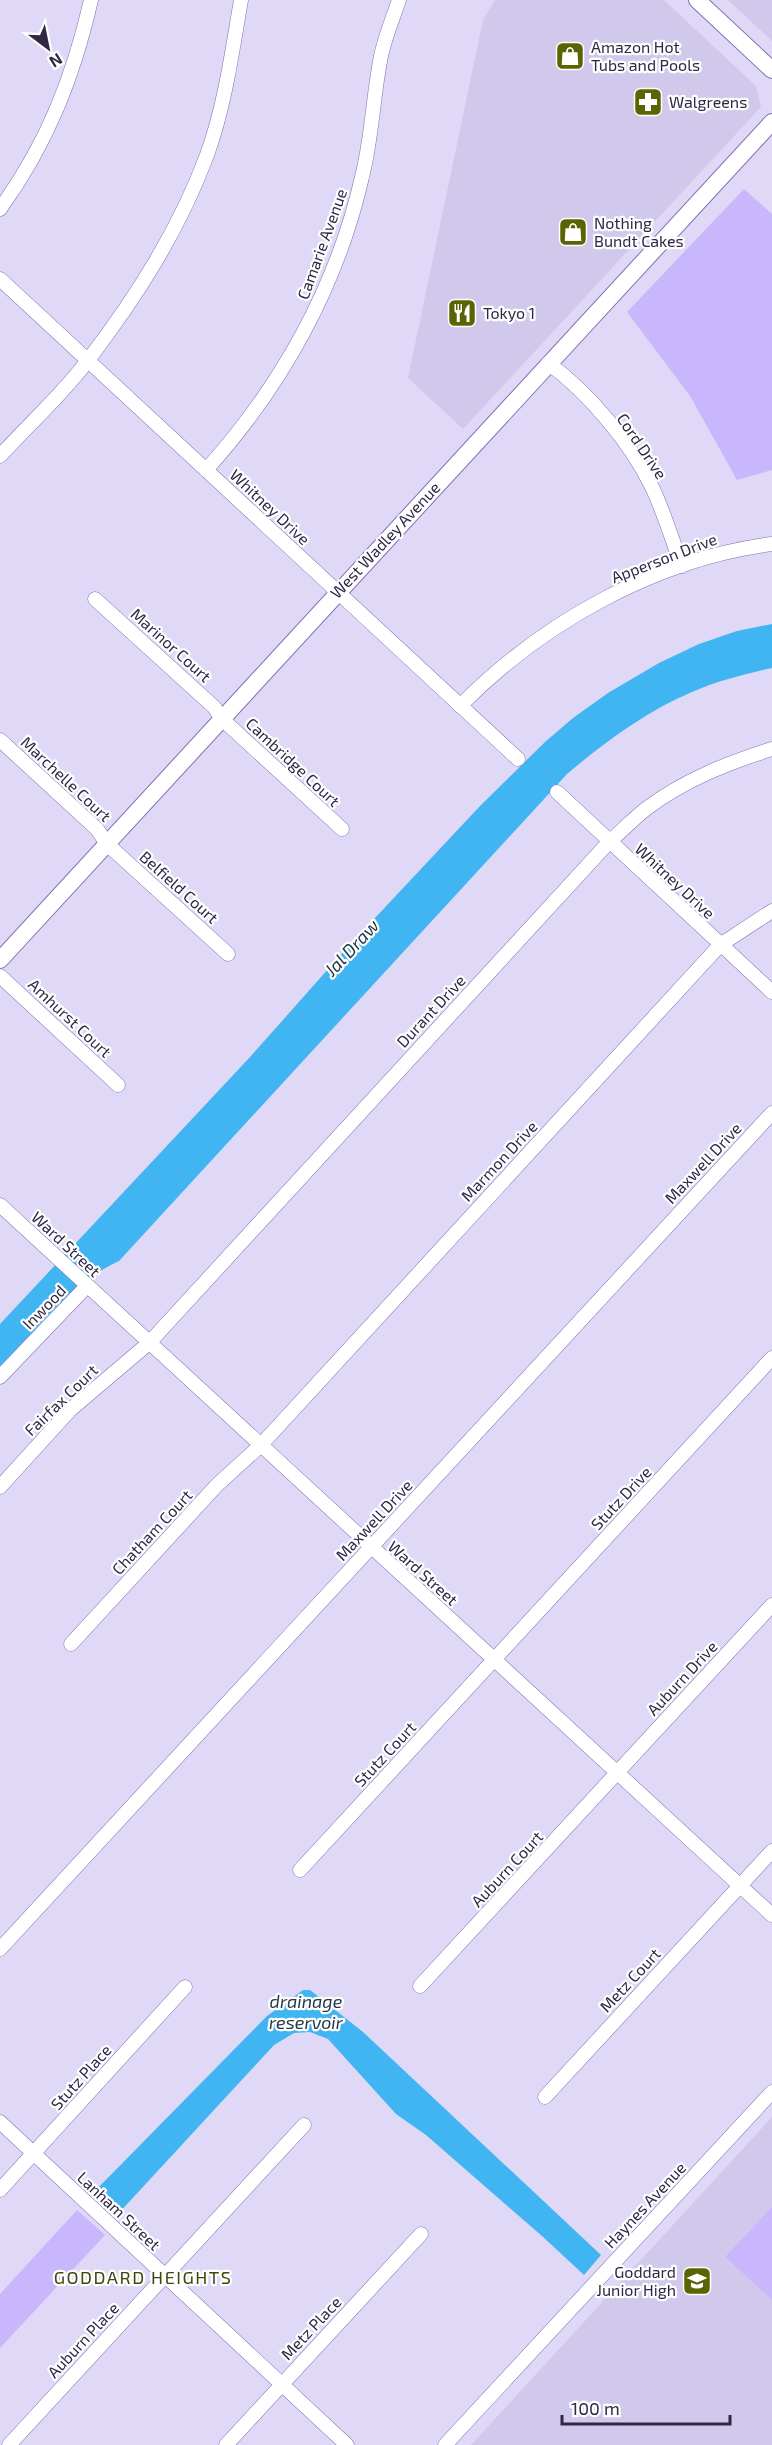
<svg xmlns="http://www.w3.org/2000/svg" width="772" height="2445" viewBox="0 0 772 2445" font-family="'Exo 2',sans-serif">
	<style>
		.built { fill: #d1c9eb }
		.green { fill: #c9b7fe }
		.water { fill: #40b5f1 }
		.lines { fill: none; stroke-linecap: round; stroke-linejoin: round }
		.minor-casing { stroke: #836fb5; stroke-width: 15 }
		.major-casing { stroke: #836fb5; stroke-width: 18 }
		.minor { stroke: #fff; stroke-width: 14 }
		.major { stroke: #fff; stroke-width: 16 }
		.labels { text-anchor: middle; stroke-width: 4.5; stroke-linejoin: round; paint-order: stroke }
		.poi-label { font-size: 16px; fill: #2f2744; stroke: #fefefe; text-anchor: start }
		.street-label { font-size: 16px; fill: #2f2744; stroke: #fefefe }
		.water-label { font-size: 18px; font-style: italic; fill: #213947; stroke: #fefefe }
		.neighbourhood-label { font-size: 18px; letter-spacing: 1.5px; fill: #41480b; stroke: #fefefe }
	</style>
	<rect width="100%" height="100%" fill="#dfd8f7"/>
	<g class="built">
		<path d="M495,0H664L756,86L761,107L463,429L408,378L483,20Z"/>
		<path d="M728,0H772V41Z"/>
		<path d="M772,2117V2445H471Z"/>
	</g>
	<g class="green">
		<path d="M744,189L772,214V470L737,480L690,396L627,312Z"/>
		<path d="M772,2207V2300L725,2257Z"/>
		<path d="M77,2210L105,2235L0,2348V2294Z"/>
	</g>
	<g class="water">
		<path d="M772,624V668C745,674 717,681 692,692C645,712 605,742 567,774L119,1261C70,1283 36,1330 0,1369V1324L251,1056L345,950L480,806L545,742L573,718L608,693L659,663L699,644L737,631Z"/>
		<path d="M303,1990H310L363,2032L601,2255L584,2275L542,2236L426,2135L396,2114L328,2039L310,2032L294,2033L274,2045L117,2215L93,2193L267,2016Z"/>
	</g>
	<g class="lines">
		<g class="minor-casing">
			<g id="minor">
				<path d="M0,209C47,144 73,78 91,0"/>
				<path d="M0,279L518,759"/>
				<path d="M548,363C588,392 631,443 652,487C664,512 672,540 682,566"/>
				<path d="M0,456C29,424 63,394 89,359C137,296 179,230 207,155C225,105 232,52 241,0"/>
				<path d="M206,470C281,387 337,287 362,177C372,138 373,96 381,56C385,37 393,18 399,0"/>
				<path d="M95,599L214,707L222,719L342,829"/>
				<path d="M460,706C542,623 655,559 772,544"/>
				<path d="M0,740L97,829L107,844L228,954"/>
				<path d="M557,792L772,992"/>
				<path d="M0,976L118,1085"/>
				<path d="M0,1205L772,1915"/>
				<path d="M0,1377L87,1286"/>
				<path d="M0,1487L70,1410L149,1343L609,842C622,831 634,818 647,808C685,780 727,763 772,749"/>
				<path d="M71,1644L217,1485L260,1446L710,956L720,945L772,911"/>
				<path d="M300,1870L772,1358"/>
				<path d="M0,1949L772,1113"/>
				<path d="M420,1986L772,1605"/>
				<path d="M545,2097L772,1851"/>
				<path d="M0,2122L347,2445"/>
				<path d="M0,2190L185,1987"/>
				<path d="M9,2445L304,2125"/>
				<path d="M226,2445L421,2234"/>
				<path d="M445,2445L772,2092"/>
			</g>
		</g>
		<g class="major-casing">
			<g id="major">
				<path d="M697,0L772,70"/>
				<path d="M0,960L772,122"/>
			</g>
		</g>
		<use href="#minor" class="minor"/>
		<use href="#major" class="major"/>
	</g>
	<defs>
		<g id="shop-square" transform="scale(1.5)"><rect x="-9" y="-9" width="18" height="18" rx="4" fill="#5b6403" stroke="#fefefe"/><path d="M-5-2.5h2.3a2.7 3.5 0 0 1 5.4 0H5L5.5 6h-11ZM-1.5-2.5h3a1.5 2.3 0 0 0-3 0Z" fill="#fff"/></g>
		<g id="pharmacy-square" transform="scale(1.5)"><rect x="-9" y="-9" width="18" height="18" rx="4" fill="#5b6403" stroke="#fefefe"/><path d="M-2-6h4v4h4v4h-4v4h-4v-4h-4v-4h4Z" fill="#fff"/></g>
		<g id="restaurant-square" transform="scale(1.5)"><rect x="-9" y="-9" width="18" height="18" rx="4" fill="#5b6403" stroke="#fefefe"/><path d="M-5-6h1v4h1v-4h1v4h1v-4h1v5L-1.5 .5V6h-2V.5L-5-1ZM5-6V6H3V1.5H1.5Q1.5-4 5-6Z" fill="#fff"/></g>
		<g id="school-square" transform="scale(1.5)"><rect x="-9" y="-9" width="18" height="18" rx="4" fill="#5b6403" stroke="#fefefe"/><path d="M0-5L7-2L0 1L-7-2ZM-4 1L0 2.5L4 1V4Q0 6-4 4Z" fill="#fff"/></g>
	</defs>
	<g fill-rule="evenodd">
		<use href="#shop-square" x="570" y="56"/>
		<use href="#pharmacy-square" x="648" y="102"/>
		<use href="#shop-square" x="573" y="232"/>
		<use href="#restaurant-square" x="462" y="313"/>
		<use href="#school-square" x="697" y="2281"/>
	</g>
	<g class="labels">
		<g class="poi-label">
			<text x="591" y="53">Amazon Hot<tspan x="591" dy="18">Tubs and Pools</tspan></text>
			<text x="669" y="108">Walgreens</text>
			<text x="594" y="229">Nothing<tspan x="594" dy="18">Bundt Cakes</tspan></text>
			<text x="483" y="319">Tokyo 1</text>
			<text x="676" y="2278" text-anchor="end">Goddard<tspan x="676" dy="18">Junior High</tspan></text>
		</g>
		<g class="street-label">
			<text transform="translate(322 244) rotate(-70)" y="6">Camarie Avenue</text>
			<text transform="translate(642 446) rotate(56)" y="6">Cord Drive</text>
			<text transform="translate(270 507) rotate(43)" y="6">Whitney Drive</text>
			<text transform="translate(385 540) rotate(-47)" y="6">West Wadley Avenue</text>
			<text transform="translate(664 558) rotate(-21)" y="6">Apperson Drive</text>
			<text transform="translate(171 645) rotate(42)" y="6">Marinor Court</text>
			<text transform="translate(293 762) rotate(43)" y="6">Cambridge Court</text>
			<text transform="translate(66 779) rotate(43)" y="6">Marchelle Court</text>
			<text transform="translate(675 881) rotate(43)" y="6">Whitney Drive</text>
			<text transform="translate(179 887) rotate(42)" y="6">Belfield Court</text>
			<text transform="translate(431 1011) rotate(-47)" y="6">Durant Drive</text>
			<text transform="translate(70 1018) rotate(43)" y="6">Amhurst Court</text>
			<text transform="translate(499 1161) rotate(-47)" y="6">Marmon Drive</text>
			<text transform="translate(703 1163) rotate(-47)" y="6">Maxwell Drive</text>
			<text transform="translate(66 1244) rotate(43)" y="6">Ward Street</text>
			<text transform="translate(44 1307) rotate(-46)" y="6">Inwood</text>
			<text transform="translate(61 1400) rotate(-44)" y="6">Fairfax Court</text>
			<text transform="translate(621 1498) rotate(-47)" y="6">Stutz Drive</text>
			<text transform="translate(374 1520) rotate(-47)" y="6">Maxwell Drive</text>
			<text transform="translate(152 1532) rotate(-47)" y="6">Chatham Court</text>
			<text transform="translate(423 1573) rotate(42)" y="6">Ward Street</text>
			<text transform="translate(682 1678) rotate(-47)" y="6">Auburn Drive</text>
			<text transform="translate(385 1754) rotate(-47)" y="6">Stutz Court</text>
			<text transform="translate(507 1869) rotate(-47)" y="6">Auburn Court</text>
			<text transform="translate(630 1980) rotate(-47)" y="6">Metz Court</text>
			<text transform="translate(81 2077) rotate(-48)" y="6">Stutz Place</text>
			<text transform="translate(645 2205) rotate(-47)" y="6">Haynes Avenue</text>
			<text transform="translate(119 2211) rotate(43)" y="6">Lanham Street</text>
			<text transform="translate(311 2328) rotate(-47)" y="6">Metz Place</text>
			<text transform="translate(83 2340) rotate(-47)" y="6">Auburn Place</text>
		</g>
		<g class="water-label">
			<text transform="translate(352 948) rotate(-47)" y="6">Jal Draw</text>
			<text x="306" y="2008">drainage<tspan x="306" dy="21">reservoir</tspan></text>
		</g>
		<g class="neighbourhood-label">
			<text x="143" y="2284">GODDARD HEIGHTS</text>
		</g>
	</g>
	<g transform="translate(48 48) rotate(148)" stroke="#fefefe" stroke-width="4.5" paint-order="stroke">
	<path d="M0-4.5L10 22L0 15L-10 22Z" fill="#2f2744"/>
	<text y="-9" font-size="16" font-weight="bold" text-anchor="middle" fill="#2f2744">N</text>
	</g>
	<path d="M562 2415v9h168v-9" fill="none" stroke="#2f2744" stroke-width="3"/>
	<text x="571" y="2415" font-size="18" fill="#2f2744" stroke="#fefefe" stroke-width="4.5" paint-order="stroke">100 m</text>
</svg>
